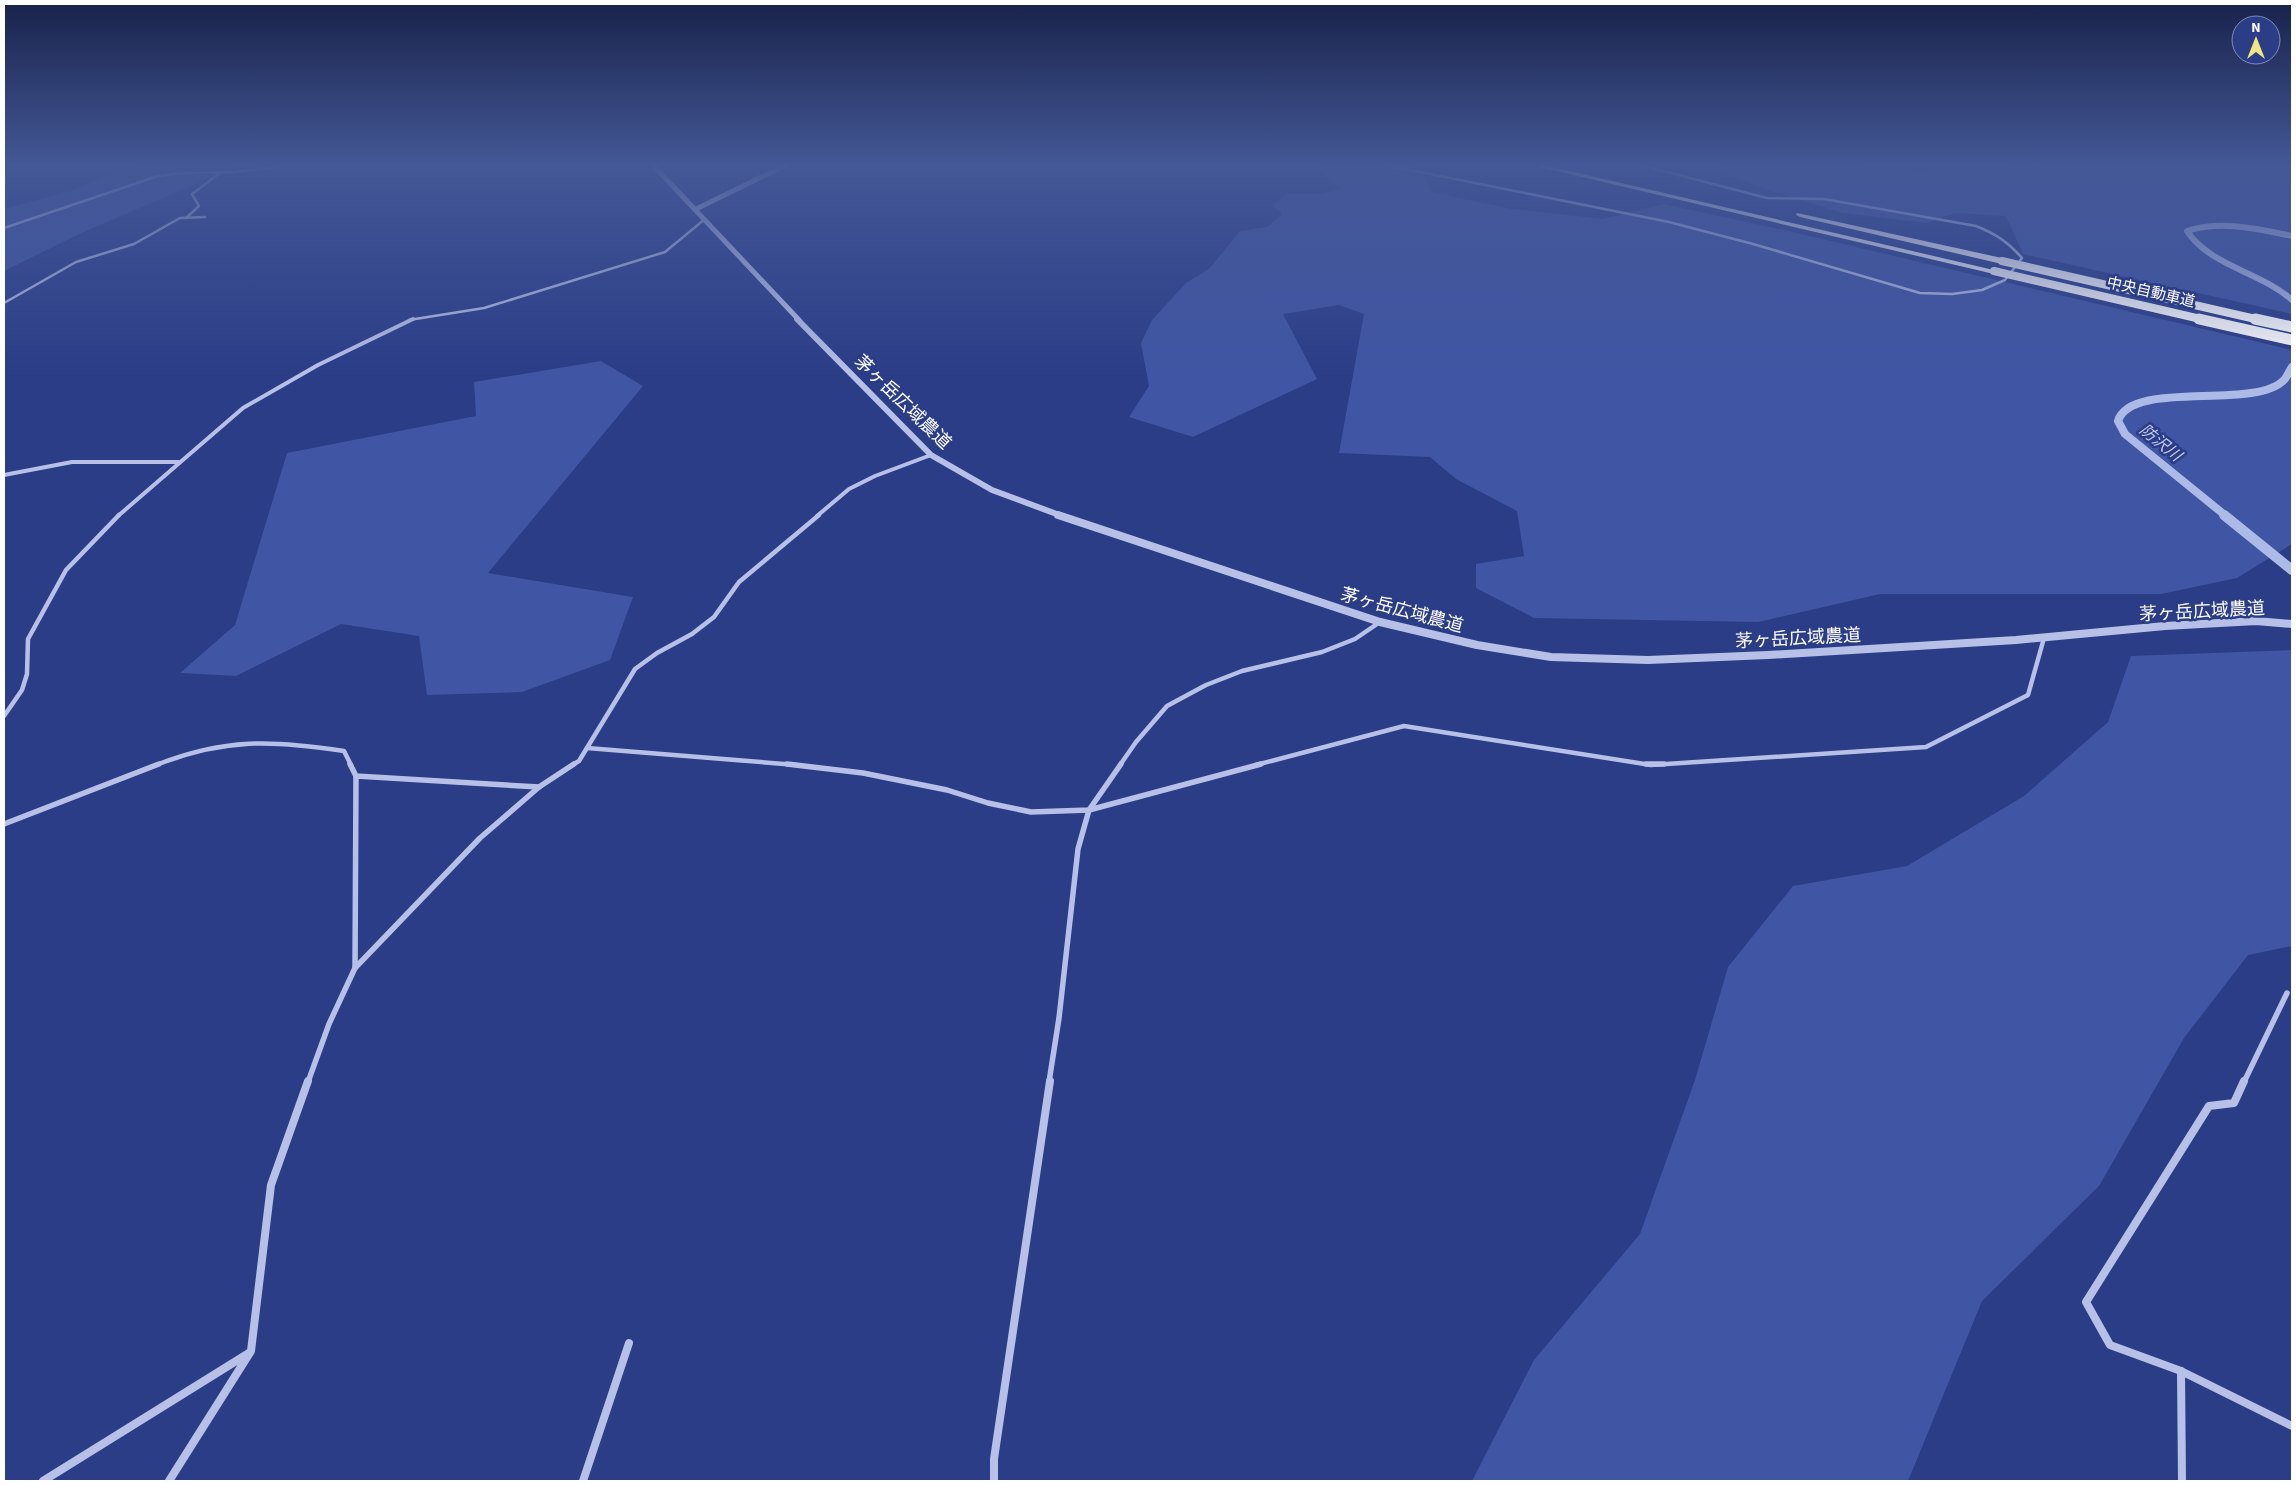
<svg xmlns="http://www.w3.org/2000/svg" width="2296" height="1485" viewBox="0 0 2296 1485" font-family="'Source Sans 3','Noto Sans JP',sans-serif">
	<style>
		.green { fill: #4055a3 }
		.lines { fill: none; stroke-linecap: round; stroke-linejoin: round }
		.stream-far2 { stroke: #acbae8; stroke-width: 6 }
		.stream-far1 { stroke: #acbae8; stroke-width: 8 }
		.stream { stroke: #acbae8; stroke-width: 10 }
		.minor-far4 { stroke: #b7c1e8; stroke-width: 2.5 }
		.minor-far3 { stroke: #b7c1e8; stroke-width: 4 }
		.minor-far2 { stroke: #b7c1e8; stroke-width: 4.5 }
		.minor-far1 { stroke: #b7c1e8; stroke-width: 5.5 }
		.minor { stroke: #b7c1e8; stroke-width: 8 }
		.tertiary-far2 { stroke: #b7c1e8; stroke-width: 5 }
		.tertiary-far1 { stroke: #b7c1e8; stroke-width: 6 }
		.tertiary { stroke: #b7c1e8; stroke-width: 8 }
		.motorway { fill: #fff; fill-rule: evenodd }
		.motorway-bridge-far1 { stroke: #fff; stroke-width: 8 }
		.motorway-bridge { stroke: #fff; stroke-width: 11 }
		.labels { text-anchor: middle; stroke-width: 5; stroke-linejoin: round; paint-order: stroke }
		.far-street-label { font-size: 15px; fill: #fff; stroke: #2b3d87 }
		.far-water-label { font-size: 16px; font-style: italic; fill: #c2ccef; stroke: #2b3d87 }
		.street-label { font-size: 18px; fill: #fff; stroke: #2b3d87 }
	</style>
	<rect width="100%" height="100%" fill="#2b3d87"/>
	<g class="green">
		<path d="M135,165H240L77,235L4,271V209L68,192Z"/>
		<path d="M1311,165H1420L1431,192L1512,209L1603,219L1664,204L1784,230L2292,350V544L2237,578L2161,594H1880L1758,622L1534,618L1476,588V564L1524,556L1517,511L1456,479L1430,457L1339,453L1364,314L1339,305L1283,314L1317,379L1193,437L1129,417L1149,386L1141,343L1152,320L1186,283L1210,268L1240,231L1267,227L1282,214L1273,206L1286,194H1320L1343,189Z"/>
		<path d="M1719,165H1857L1929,173H1996L2008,165H2292V314L2023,254L2006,216L1955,213L1927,223L1843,213L1768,190L1718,170Z"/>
		<path d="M601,361L643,386L488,573L633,597L610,660L522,692L427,695L419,636L341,624L236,676L180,673L235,625L287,453L476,416L474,382Z"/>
		<path d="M2292,650V946L2248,955L2184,1038L2099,1186L1982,1301L1908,1481H1472L1534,1360L1640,1234L1695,1080L1728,967L1793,886L1907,866L2024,796L2108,722L2131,656Z"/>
	</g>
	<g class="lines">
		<path class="stream-far2" d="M2292,236C2257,229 2222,220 2187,231C2210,266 2261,272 2292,300"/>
		<path class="stream-far1" d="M2226,516L2125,434L2118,421C2131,379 2254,411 2284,380C2287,377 2289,371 2292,367"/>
		<path class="stream" d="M2224,515L2292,570"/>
		<g class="minor-far4">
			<path d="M1385,165L1669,222L1753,244L1920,293L1952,294L1982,290L2005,280L2022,258C2008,242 1996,234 1976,226L1824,199L1767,198L1640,165"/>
			<path d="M186,218L199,206L192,194L220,173"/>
			<path d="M4,228L158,176L182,173L234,172L290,165"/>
			<path d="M4,303L76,262L134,244L180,218L205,217"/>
			<path d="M409,320L484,308L665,252L705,219"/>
		</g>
		<g class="minor-far3">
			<path d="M4,475L72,462H179"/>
			<path d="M118,516L243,408L318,365L413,319"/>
			<path d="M817,516L849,489L875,476L931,455"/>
		</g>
		<g class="minor-far2">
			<path d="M4,716L22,690L27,674L28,639L66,570L119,515"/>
			<path d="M587,748L797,765"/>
			<path d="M156,765C225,738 272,740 344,751L351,765"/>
			<path d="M572,765L579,761L635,669L657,653L692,634L714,617L739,582L819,515"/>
			<path d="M1120,765L1136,742L1167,706L1206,685L1242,671L1322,652L1355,639L1380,622"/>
			<path d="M1256,765L1404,726L1651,765L1926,747L2028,695L2044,638"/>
		</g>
		<g class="minor-far1">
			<path d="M350,764L356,776L539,787"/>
			<path d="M787,764L863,773L947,790L988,803L1031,812L1089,810L1261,764"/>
			<path d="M1646,764H1664"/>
			<path d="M4,824L159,764"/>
			<path d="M355,968L356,776"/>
			<path d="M308,1082L329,1024L355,968L480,838L539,787L574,764"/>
			<path d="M1049,1082L1059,1018L1078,849L1089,810L1121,764"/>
			<path d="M2244,1082L2287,993"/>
		</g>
		<g class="minor">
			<path d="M2244,1081L2234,1103L2209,1106L2086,1302L2110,1345L2181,1371L2292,1426"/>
			<path d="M2181,1371L2182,1481"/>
			<path d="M43,1481L249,1353"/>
			<path d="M169,1481L251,1351L271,1185L308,1081"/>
			<path d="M583,1481L629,1343"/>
			<path d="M994,1481V1459L1050,1081"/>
		</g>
		<g class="tertiary-far2">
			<path d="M653,165L799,320"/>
			<path d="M696,209L786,165"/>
		</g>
		<path class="tertiary-far1" d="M797,319L931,455L992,490L1062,516"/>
		<path class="tertiary" d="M1058,515L1380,622L1477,645L1551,657L1648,660L1768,655L2016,640L2165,626L2256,621L2292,624"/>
		<g class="motorway">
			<path d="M1531,165H1544L1998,271L1994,274Z"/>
			<path d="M1797,213L2002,258L2006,261L2002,264L1800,217L1796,215Z"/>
		</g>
		<g class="motorway-bridge-far1">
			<path d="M2002,261L2260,320"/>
			<path d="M1994,271L2205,320"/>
		</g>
		<g class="motorway-bridge">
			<path d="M2199,319L2292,340"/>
			<path d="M2255,319L2292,327"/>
		</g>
	</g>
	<linearGradient id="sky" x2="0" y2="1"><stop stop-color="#18224a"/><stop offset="0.44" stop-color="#445796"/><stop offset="1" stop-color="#445796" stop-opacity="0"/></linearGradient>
	<rect width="2296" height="373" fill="url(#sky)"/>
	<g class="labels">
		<g class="far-street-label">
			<text transform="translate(2151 292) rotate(13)" y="5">中央自動車道</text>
		</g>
		<g class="far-water-label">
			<text transform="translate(2161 442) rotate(39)" y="6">防沢川</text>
		</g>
		<g class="street-label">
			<text transform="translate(903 402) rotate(44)" y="6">茅ヶ岳広域農道</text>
			<text transform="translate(1402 610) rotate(15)" y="6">茅ヶ岳広域農道</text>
			<text transform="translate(2202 611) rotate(-3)" y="6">茅ヶ岳広域農道</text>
			<text transform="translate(1798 638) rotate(-3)" y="6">茅ヶ岳広域農道</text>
		</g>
	</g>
	<rect width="2296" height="1485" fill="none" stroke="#ffffff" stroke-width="10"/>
	<g transform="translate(2256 40)"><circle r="24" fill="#2b3d87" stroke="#808bb7"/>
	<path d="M0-4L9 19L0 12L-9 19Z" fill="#eee77f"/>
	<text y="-8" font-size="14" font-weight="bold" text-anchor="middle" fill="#ffffff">N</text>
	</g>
</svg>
